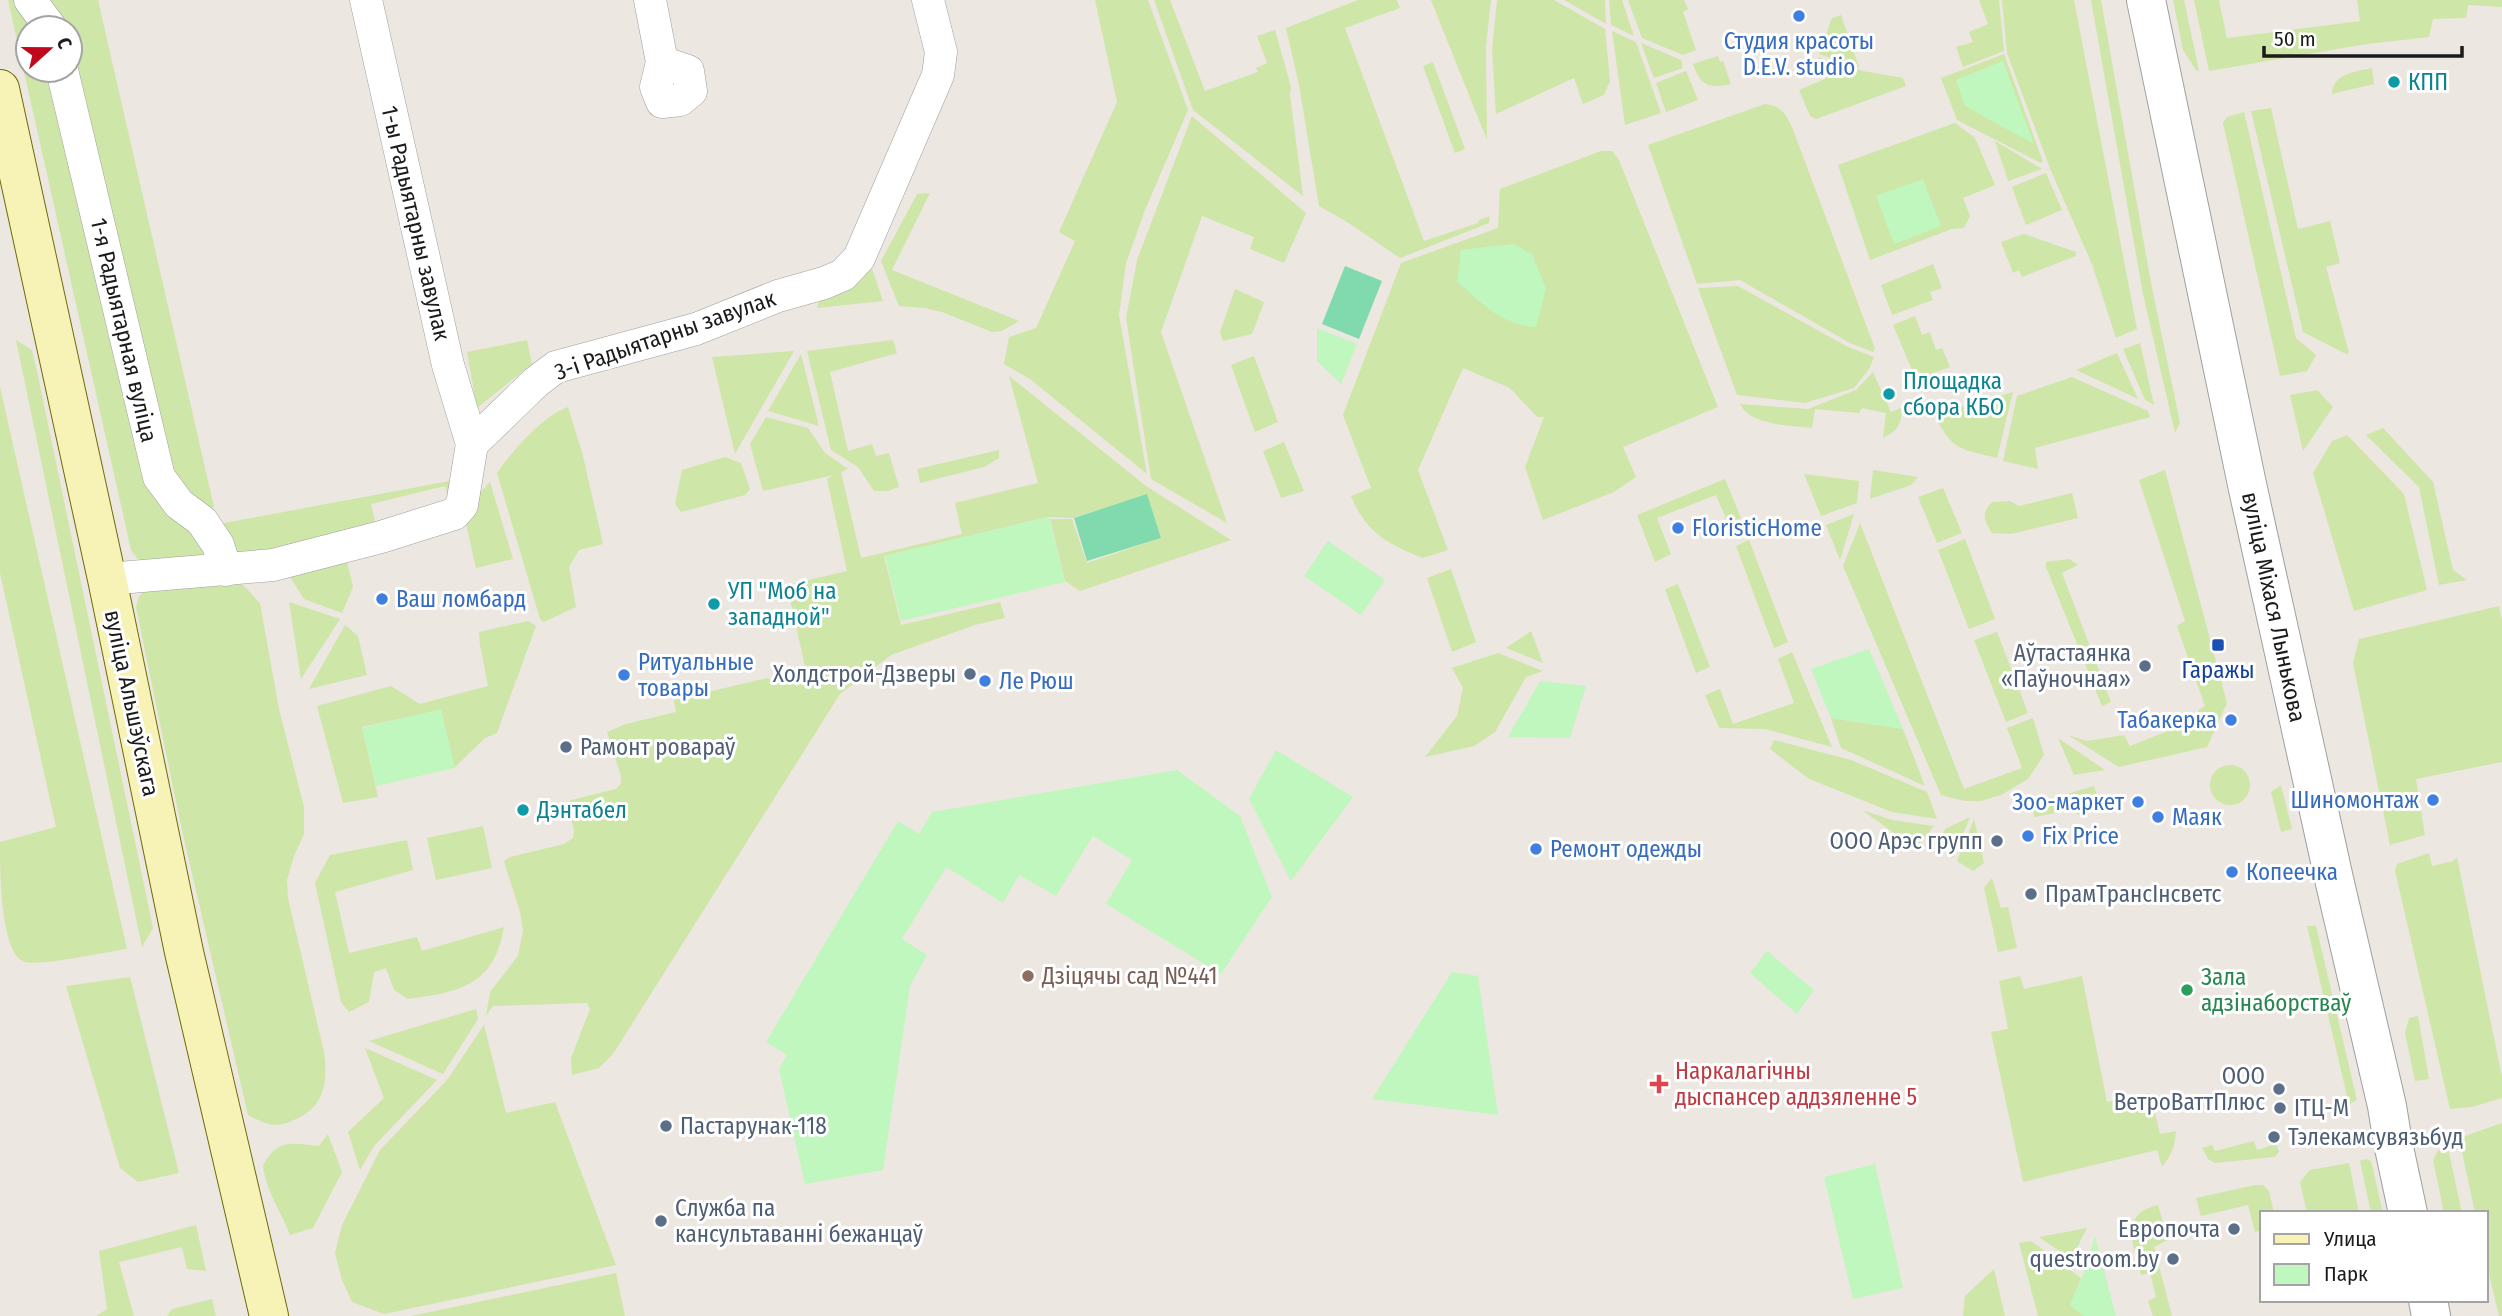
<svg xmlns="http://www.w3.org/2000/svg" width="2502" height="1316" viewBox="0 0 2502 1316" font-family="'Fira Sans Condensed',sans-serif">
	<style>
		.grass { fill: #cee6a7 }
		.park { fill: #c0f7be }
		.pitch { fill: #81daad }
		.lines { fill: none; stroke-linecap: round; stroke-linejoin: round }
		.minor-casing { stroke: #9f9f9f; stroke-width: 33 }
		.tertiary-casing { stroke: #9f9f9f; stroke-width: 40 }
		.secondary-casing { stroke: #6d6c08; stroke-width: 40 }
		.minor { stroke: #fff; stroke-width: 32 }
		.tertiary { stroke: #fff; stroke-width: 38 }
		.secondary { stroke: #f7f2b5; stroke-width: 38 }
		.shop-dot { fill: #3f7fe0; stroke: #fff; stroke-width: 2.5 }
		.culture-dot { fill: #0f9aa8; stroke: #fff; stroke-width: 2.5 }
		.transit-dot { fill: #1a4fb4; stroke: #fff; stroke-width: 2.5 }
		.service-dot { fill: #5c6f8a; stroke: #fff; stroke-width: 2.5 }
		.education-dot { fill: #8d6e63; stroke: #fff; stroke-width: 2.5 }
		.leisure-dot { fill: #2e9e5b; stroke: #fff; stroke-width: 2.5 }
		.health-dot { fill: #e0444e; stroke: #fff; stroke-width: 2.5 }
		.labels { text-anchor: middle; stroke-width: 6; stroke-linejoin: round; paint-order: stroke }
		.shop-label { font-size: 23px; fill: #366cbe; stroke: #fff; text-anchor: start }
		.culture-label { font-size: 23px; fill: #0d838f; stroke: #fff; text-anchor: start }
		.street-label { font-size: 23px; fill: #1b1b1b; stroke: #fff }
		.service-label { font-size: 23px; fill: #4e5e75; stroke: #fff; text-anchor: end }
		.transit-label { font-size: 23px; fill: #164399; stroke: #fff }
		.education-label { font-size: 23px; fill: #785e54; stroke: #fff; text-anchor: start }
		.leisure-label { font-size: 23px; fill: #27864d; stroke: #fff; text-anchor: start }
		.health-label { font-size: 23px; fill: #be3a42; stroke: #fff; text-anchor: start }
	</style>
	<rect width="100%" height="100%" fill="#ede7e1"/>
	<g class="grass">
		<path d="M8,0H17L37,28H28V70H52L151,483L200,538L207,558L148,561L138,559L131,550Z"/>
		<path d="M41,0H98L214,507L198,511L170,480L70,60V28H62Z"/>
		<path d="M1095,0H1148L1188,110L1145,210L1126,263L1119,315L1147,474L1030,379L1004,364L1009,337L1036,328L1075,241L1059,232L1117,102Z"/>
		<path d="M1154,0H1170L1205,91L1258,72L1256,68L1267,63L1257,36L1275,30L1291,87L1290,95L1303,196L1193,110Z"/>
		<path d="M1358,0H1397L1400,8L1345,28L1424,241L1478,223L1479,220L1490,216L1489,223L1400,258L1347,222L1319,206L1299,85L1286,28Z"/>
		<path d="M1431,0H1491L1486,46L1487,140Z"/>
		<path d="M1497,0H1554L1605,29L1610,81L1604,95L1583,104L1574,78L1496,114L1492,50Z"/>
		<path d="M1564,0H1605L1606,24Z"/>
		<path d="M1609,0H1622L1634,36L1611,25Z"/>
		<path d="M1628,0H1684L1688,9L1683,12L1696,50L1683,55L1642,38Z"/>
		<path d="M1979,0H1999L2004,51L1963,67L1956,47L1973,42L1969,32L1988,24Z"/>
		<path d="M2002,0H2074L2137,329L2116,338L2092,264L2051,171L2007,53Z"/>
		<path d="M2091,0H2101L2151,283L2180,423L2175,433L2143,294Z"/>
		<path d="M2173,0H2184L2199,71L2196,70L2183,50Z"/>
		<path d="M2194,0H2219L2227,38L2360,21L2357,0H2502V7L2468,5L2466,18L2433,19L2429,37L2367,44L2209,71Z"/>
		<path d="M1841,15L1859,67V68L1819,54L1832,18Z"/>
		<path d="M1612,31L1636,42L1661,113L1625,125Z"/>
		<path d="M1641,43L1681,60L1683,68L1654,78Z"/>
		<path d="M2004,54L2043,162L2041,163L1957,120L1941,78Z"/>
		<path d="M1718,56L1720,62L1723,61L1731,84C1710,89 1700,86 1693,64Z"/>
		<path d="M1818,57L1863,71L1903,78L1906,86L1816,119L1810,116L1799,90L1825,79Z"/>
		<path d="M1433,62L1465,149L1455,153L1423,66Z"/>
		<path d="M2372,68L2374,84L2332,94C2333,73 2355,72 2372,68Z"/>
		<path d="M1686,71L1698,100L1666,112L1656,83Z"/>
		<path d="M1765,104C1781,106 1785,113 1792,127L1875,349L1873,352L1850,343L1740,280L1697,284L1648,145Z"/>
		<path d="M2271,108L2298,229L2330,221L2340,263L2326,267L2349,353L2346,354L2303,332L2251,111Z"/>
		<path d="M2244,112L2296,338L2316,355L2307,371L2280,376L2223,123L2227,117Z"/>
		<path d="M1192,116L1306,213L1284,263L1250,249L1254,237L1202,216L1161,332L1227,523L1151,479L1126,318L1137,260Z"/>
		<path d="M1955,123L1975,138L1995,185L1963,198L1970,216L1964,228L1952,229L1870,260L1838,165Z"/>
		<path d="M1995,141L2042,169L2008,181Z"/>
		<path d="M1601,151H1612L1619,160L1718,407L1623,447L1636,477L1614,492L1543,520L1525,467L1544,417H1537L1510,388L1463,368L1418,470L1448,550L1423,558C1388,544 1366,533 1351,496L1371,488L1343,415L1401,263L1498,228L1500,189Z"/>
		<path d="M2046,173L2062,210L2026,225L2012,187Z"/>
		<path d="M930,193L892,270L1019,321L1002,331L992,332L942,312L924,308L899,306L881,261L917,194Z"/>
		<path d="M2024,234L2076,252V256L2022,277L2019,270L2013,273L2001,242Z"/>
		<path d="M869,260L883,301L817,308L821,293Z"/>
		<path d="M1933,264L1942,288L1930,292L1933,300L1892,315L1881,285Z"/>
		<path d="M1738,286L1848,347L1874,357L1869,369L1854,388L1805,403L1737,395L1698,288Z"/>
		<path d="M1235,289L1264,302L1252,334L1223,341L1220,332Z"/>
		<path d="M1915,316L1922,335L1930,332L1936,350L1942,348L1950,367L1928,375L1912,370L1893,325Z"/>
		<path d="M16,340L32,350L38,376L153,928L142,947Z"/>
		<path d="M527,340L532,364L477,408L467,352Z"/>
		<path d="M893,340L897,353L830,372L848,451L872,444L876,456L889,453L899,487L888,491H874L858,467L831,450L807,351Z"/>
		<path d="M2140,343L2154,405L2145,400L2123,349Z"/>
		<path d="M794,351L735,454L712,357Z"/>
		<path d="M2117,353L2138,399L2076,370Z"/>
		<path d="M801,354L819,426L768,411Z"/>
		<path d="M1254,356L1278,422L1255,432L1231,365Z"/>
		<path d="M1873,372L1891,412L1901,408C1903,424 1897,431 1883,438L1886,413L1862,408L1859,413L1815,409L1812,428C1791,425 1751,426 1740,404L1808,409L1856,390Z"/>
		<path d="M1009,376L1146,486L1231,540L1080,591L1065,581L1050,519H1072L1087,563L1161,538L1147,495L1072,518L1048,517L884,556L901,625L1000,602L1005,618L975,625L891,655L840,694L613,1054L599,1068L572,1075L571,1058L590,1009L587,1003L493,1006L486,1016L490,992L518,956L523,931L520,912L504,861L510,857L564,844L573,838L574,829L567,806L571,800L616,789L621,783V776L607,732L626,724L676,712L674,700L767,678L774,681L806,671L787,585L847,571L827,479L834,475L763,491L750,444L766,417L808,428L825,453L848,469L841,472L861,558L962,534L955,503L1038,483Z"/>
		<path d="M2072,377L2148,411L2150,417L2035,448L2038,469L2003,461L2017,396Z"/>
		<path d="M0,387L127,949C105,952 43,966 25,962C0,955 0,868 0,842L56,827L0,573Z"/>
		<path d="M2317,390L2333,407L2303,451L2290,395Z"/>
		<path d="M2013,392L1997,458C1959,448 1954,452 1934,415Z"/>
		<path d="M568,407L583,456L603,544L579,550L569,567L576,607L544,622L540,619L497,473C511,452 544,415 568,407Z"/>
		<path d="M2383,428L2433,482L2453,570L2467,580L2439,585L2419,487L2366,435Z"/>
		<path d="M2347,435L2404,494L2427,590L2354,611L2313,473L2332,441Z"/>
		<path d="M1284,442L1304,491L1281,498L1263,451Z"/>
		<path d="M999,450V458L984,467L920,483L917,469Z"/>
		<path d="M725,457L741,463L750,489L745,495L681,512L675,504L682,470Z"/>
		<path d="M1873,470L1918,477L1911,485L1870,499Z"/>
		<path d="M2165,470L2227,703L2207,747L2119,767L2068,735L2087,741L2124,735L2130,746L2201,718L2198,710L2205,706L2177,626L2185,621L2139,480Z"/>
		<path d="M1804,474L1859,481L1857,503L1821,516Z"/>
		<path d="M1725,479L1741,518L1728,523L1716,495L1657,518L1671,554L1655,562L1637,515Z"/>
		<path d="M455,480L451,506L445,486L371,504L376,526L372,531L239,556L219,524Z"/>
		<path d="M490,482L513,559L476,568L463,511Z"/>
		<path d="M1943,488L1962,533L1937,543L1918,497Z"/>
		<path d="M2072,493L2078,518L2011,534L1992,533C1984,521 1981,513 1992,502L2010,501L2019,506Z"/>
		<path d="M1854,514L1840,560L1826,525Z"/>
		<path d="M1860,523L1964,789L2022,768L2007,728L2033,718L2044,755L2028,779L2001,795L1981,801H1965L1941,795L1843,566Z"/>
		<path d="M1965,539L1995,619L1969,629L1938,550Z"/>
		<path d="M1749,540L1788,642L1774,648L1736,546Z"/>
		<path d="M346,557L353,587L342,613L304,599L285,569Z"/>
		<path d="M2069,559L2078,565L2062,573L2111,702L2102,706L2046,567V562Z"/>
		<path d="M1451,569L1476,642L1452,652L1427,578Z"/>
		<path d="M227,579L243,585L260,603L279,709L304,807V834L294,856L287,880L288,898L324,1052C328,1082 325,1107 294,1120C285,1124 278,1126 268,1124C261,1122 254,1118 248,1115L181,826L136,607L139,596L147,589Z"/>
		<path d="M1678,584L1710,667L1696,673L1665,589Z"/>
		<path d="M289,602L340,619L301,679Z"/>
		<path d="M2499,606L2502,621V762L2416,779L2425,835L2390,845L2353,663L2359,639Z"/>
		<path d="M528,621L536,626L497,733L485,738L454,768L441,710L362,727L378,797L343,803L317,706L391,686L420,704L488,686L480,645L479,632Z"/>
		<path d="M345,625L358,636L367,675L309,689Z"/>
		<path d="M1531,631L1543,663L1506,648Z"/>
		<path d="M1997,632L2028,713L2006,722L1974,640Z"/>
		<path d="M1792,652L1832,747L1765,729L1719,728L1705,695L1720,689L1733,724L1794,703L1778,659Z"/>
		<path d="M1498,653L1543,671L1526,677L1495,732L1474,746L1425,757L1457,716L1463,688L1452,668Z"/>
		<path d="M1831,718L1903,729L1925,786L1841,748Z"/>
		<path d="M2058,738L2105,770L2074,775Z"/>
		<path d="M1774,740L1851,760L1927,792L1937,819L1892,812L1809,779L1770,749Z"/>
		<circle cx="2230" cy="785" r="20"/>
		<path d="M2281,785L2292,829L2281,832L2271,792Z"/>
		<path d="M2094,786L2101,809L2078,815L2075,809L2034,817L2033,804Z"/>
		<path d="M1862,810L1892,820L1934,826L1916,849Z"/>
		<path d="M1970,817L1953,858L1938,847L1945,829Z"/>
		<path d="M1974,819L1984,863L1973,871L1957,861Z"/>
		<path d="M483,826L492,868L436,880L427,838Z"/>
		<path d="M407,840L413,870L335,892L349,953L417,937L422,951L504,927C494,986 459,992 408,999L394,990L386,968L374,972L369,1002L349,1012L341,1002L315,883L330,855Z"/>
		<path d="M2429,853L2432,866L2453,861L2457,857L2502,1077V1098L2472,1107L2450,1109L2395,871L2397,864Z"/>
		<path d="M1992,878L2001,908L2008,907L2017,948L1998,952L1984,888Z"/>
		<path d="M2307,926H2316L2357,1100L2349,1104Z"/>
		<path d="M2020,976L2024,989L2082,976L2107,1102L2150,1093L2160,1134L2176,1131C2175,1146 2172,1155 2162,1167L2157,1150L2023,1182L1991,1032L2008,1029L1999,981Z"/>
		<path d="M130,977L179,1173L138,1182L120,1168L66,986Z"/>
		<path d="M476,1009L478,1019L443,1074L369,1041Z"/>
		<path d="M2418,1016L2429,1079L2415,1081L2405,1033L2409,1018Z"/>
		<path d="M484,1025L506,1113L555,1102L616,1265L384,1314L352,1302L342,1280L335,1253L342,1225L380,1150L447,1080Z"/>
		<path d="M365,1048L437,1080L374,1146L360,1170L348,1132L384,1098Z"/>
		<path d="M2502,1123V1316H2499L2486,1261V1213H2475L2459,1138Z"/>
		<path d="M328,1134L342,1172L313,1228L290,1235C281,1211 266,1191 263,1166C278,1137 292,1144 319,1146Z"/>
		<path d="M2254,1141L2257,1150L2276,1144L2279,1152L2275,1157L2215,1163L2208,1159L2202,1148L2212,1145L2215,1151Z"/>
		<path d="M2447,1144L2462,1213H2444L2433,1160L2438,1151Z"/>
		<path d="M2366,1159L2371,1161L2383,1213H2371L2360,1161Z"/>
		<path d="M2349,1163L2359,1213H2307L2300,1182L2310,1170Z"/>
		<path d="M2255,1185H2263L2269,1191L2274,1213H2262V1230L2255,1232L2248,1205L2201,1216L2196,1198Z"/>
		<path d="M2158,1205L2168,1240L2154,1247L2172,1316H2153L2148,1301L2156,1297L2150,1273L2141,1275C2134,1245 2118,1214 2158,1205Z"/>
		<path d="M196,1225L206,1271L187,1269L182,1247L119,1262L134,1316H96L107,1309L99,1251Z"/>
		<path d="M2087,1228L2071,1259L2039,1237Z"/>
		<path d="M2031,1241L2081,1278L2071,1304L2084,1316H2038L2019,1243Z"/>
		<path d="M1994,1269L2005,1316H1963L1965,1296Z"/>
		<path d="M616,1273L625,1316H411Z"/>
		<path d="M212,1299L216,1316H167L172,1309Z"/>
	</g>
	<g class="park">
		<path d="M2003,61L2034,144L1965,106L1956,80Z"/>
		<path d="M1923,179L1941,226L1894,244L1876,196Z"/>
		<path d="M1513,244L1532,254L1546,289L1536,327C1502,325 1482,303 1457,282L1461,250Z"/>
		<path d="M1317,328L1357,344L1341,384L1317,361Z"/>
		<path d="M1049,517L1065,582L901,621L885,556Z"/>
		<path d="M1328,541L1385,580L1361,615L1304,576Z"/>
		<path d="M1869,649L1903,729L1831,718L1811,669Z"/>
		<path d="M1540,681L1586,686L1570,738L1508,737Z"/>
		<path d="M441,709L455,768L376,786L362,728Z"/>
		<path d="M1276,750L1353,797L1291,881L1249,799Z"/>
		<path d="M1177,770L1240,816L1272,897L1221,974L1106,904L1132,860L1093,836L1056,896L1019,875L1003,903L946,867L902,939L927,955L910,986L883,1170L805,1184L779,1069L787,1055L766,1042L898,821L919,834L932,812Z"/>
		<path d="M1767,951L1814,990L1797,1014L1750,973Z"/>
		<path d="M1452,972L1478,976L1498,1115L1372,1099Z"/>
		<path d="M1875,1164L1903,1288L1853,1299L1824,1177Z"/>
		<path d="M2095,1236L2116,1316H2083L2070,1305L2084,1273Z"/>
	</g>
	<g class="pitch">
		<path d="M1345,266L1382,281L1359,339L1322,324Z"/>
		<path d="M1147,494L1161,538L1087,561L1074,518Z"/>
	</g>
	<g class="lines">
		<g class="minor-casing">
			<g id="minor">
				<path d="M30,0L51,28"/>
				<path d="M366,0L448,365L472,444"/>
				<path d="M650,0L662,62L656,87L662,102L680,100L691,91L688,71L662,62"/>
				<path d="M62,70L159,477L179,504L202,521L218,545L226,570"/>
				<path d="M107,579L273,565L381,537L454,514L462,505L472,444L536,382L556,367L696,329L778,296L824,283L843,275L859,258L938,75L941,52L928,0"/>
			</g>
		</g>
		<g class="tertiary-casing">
			<g id="tertiary">
				<path d="M2146,0L2248,489L2334,879L2387,1106L2393,1143L2408,1213"/>
				<path d="M2428,1300L2431,1316"/>
			</g>
		</g>
		<g class="secondary-casing">
			<path id="secondary" d="M0,89L107,579L184,952L269,1316"/>
		</g>
		<use href="#minor" class="minor"/>
		<use href="#tertiary" class="tertiary"/>
		<use href="#secondary" class="secondary"/>
	</g>
	<g class="shop-dot">
		<circle cx="1799" cy="16" r="7"/>
		<circle cx="1678" cy="528" r="7"/>
		<circle cx="382" cy="599" r="7"/>
		<circle cx="624" cy="675" r="7"/>
		<circle cx="985" cy="681" r="7"/>
		<circle cx="2231" cy="720" r="7"/>
		<circle cx="2433" cy="800" r="7"/>
		<circle cx="2138" cy="802" r="7"/>
		<circle cx="2158" cy="817" r="7"/>
		<circle cx="2028" cy="836" r="7"/>
		<circle cx="1536" cy="849" r="7"/>
		<circle cx="2232" cy="872" r="7"/>
	</g>
	<g class="culture-dot">
		<circle cx="2394" cy="82" r="7"/>
		<circle cx="1889" cy="394" r="7"/>
		<circle cx="714" cy="604" r="7"/>
		<circle cx="523" cy="810" r="7"/>
	</g>
	<rect class="transit-dot" x="2211" y="638" width="14" height="14" rx="3.5"/>
	<g class="service-dot">
		<circle cx="2145" cy="666" r="7"/>
		<circle cx="970" cy="674" r="7"/>
		<circle cx="566" cy="747" r="7"/>
		<circle cx="1997" cy="841" r="7"/>
		<circle cx="2031" cy="894" r="7"/>
		<circle cx="2279" cy="1089" r="7"/>
		<circle cx="2280" cy="1108" r="7"/>
		<circle cx="666" cy="1126" r="7"/>
		<circle cx="2274" cy="1137" r="7"/>
		<circle cx="661" cy="1221" r="7"/>
		<circle cx="2234" cy="1229" r="7"/>
		<circle cx="2173" cy="1259" r="7"/>
	</g>
	<circle class="education-dot" cx="1028" cy="976" r="7"/>
	<circle class="leisure-dot" cx="2187" cy="990" r="7"/>
	<path class="health-dot" d="M1655.5 1073.5h7v7h7v7h-7v7h-7v-7h-7v-7h7z"/>
	<g class="labels">
		<g class="shop-label">
			<text x="1799" y="49" text-anchor="middle">Студия красоты<tspan x="1799" dy="26">D.E.V. studio</tspan></text>
			<text x="1692" y="536">FloristicHome</text>
			<text x="396" y="607">Ваш ломбард</text>
			<text x="638" y="670">Ритуальные<tspan x="638" dy="26">товары</tspan></text>
			<text x="999" y="689">Ле Рюш</text>
			<text x="2217" y="728" text-anchor="end">Табакерка</text>
			<text x="2419" y="808" text-anchor="end">Шиномонтаж</text>
			<text x="2124" y="810" text-anchor="end">Зоо-маркет</text>
			<text x="2172" y="825">Маяк</text>
			<text x="2042" y="844">Fix Price</text>
			<text x="1550" y="857">Ремонт одежды</text>
			<text x="2246" y="880">Копеечка</text>
		</g>
		<g class="culture-label">
			<text x="2408" y="90">КПП</text>
			<text x="1903" y="389">Площадка<tspan x="1903" dy="26">сбора КБО</tspan></text>
			<text x="728" y="599">УП "Моб на<tspan x="728" dy="26">западной"</tspan></text>
			<text x="537" y="818">Дэнтабел</text>
		</g>
		<g class="street-label">
			<text transform="translate(416 223) rotate(77)" y="8">1-ы Радыятарны завулак</text>
			<text transform="translate(124 330) rotate(77)" y="8">1-я Радыятарная вуліца</text>
			<text transform="translate(665 335) rotate(-19)" y="8">3-і Радыятарны завулак</text>
			<text transform="translate(2274 607) rotate(78)" y="8">вуліца Міхася Лынькова</text>
			<text transform="translate(132 703) rotate(78)" y="8">вуліца Альшэўскага</text>
		</g>
		<g class="service-label">
			<text x="2131" y="661">Аўтастаянка<tspan x="2131" dy="26">«Паўночная»</tspan></text>
			<text x="956" y="682">Холдстрой-Дзверы</text>
			<text x="580" y="755" text-anchor="start">Рамонт ровараў</text>
			<text x="1983" y="849">ООО Арэс групп</text>
			<text x="2045" y="902" text-anchor="start">ПрамТрансІнсветс</text>
			<text x="2265" y="1084">ООО<tspan x="2265" dy="26">ВетроВаттПлюс</tspan></text>
			<text x="2294" y="1116" text-anchor="start">ІТЦ-М</text>
			<text x="680" y="1134" text-anchor="start">Пастарунак-118</text>
			<text x="2288" y="1145" text-anchor="start">Тэлекамсувязьбуд</text>
			<text x="675" y="1216" text-anchor="start">Служба па<tspan x="675" dy="26">кансультаванні бежанцаў</tspan></text>
			<text x="2220" y="1237">Европочта</text>
			<text x="2159" y="1267">questroom.by</text>
		</g>
		<g class="transit-label">
			<text x="2218" y="678">Гаражы</text>
		</g>
		<g class="education-label">
			<text x="1042" y="984">Дзіцячы сад №441</text>
		</g>
		<g class="leisure-label">
			<text x="2201" y="985">Зала<tspan x="2201" dy="26">адзінаборстваў</tspan></text>
		</g>
		<g class="health-label">
			<text x="1675" y="1079">Наркалагічны<tspan x="1675" dy="26">дыспансер аддзяленне 5</tspan></text>
		</g>
	</g>
	<rect x="2260" y="1211" width="228" height="91" fill="#ffffff" stroke="#a4a4a4" stroke-width="2"/>
	<rect x="2274" y="1234" width="35" height="10" fill="#f7f2b5" stroke="#a4a4a4" stroke-width="2"/>
	<text x="2324" y="1246" font-size="21" fill="#1b1b1b">Улица</text>
	<rect x="2274" y="1264" width="35" height="21" fill="#c0f7be" stroke="#a4a4a4" stroke-width="2"/>
	<text x="2324" y="1281" font-size="21" fill="#1b1b1b">Парк</text>
	<g transform="translate(49 49) rotate(69)"><circle r="33" fill="#ffffff" stroke="#a4a4a4" stroke-width="2"/>
	<path d="M0-5L12 26L0 18L-12 26Z" fill="#c0071c"/>
	<text y="-10" font-size="19" font-weight="bold" text-anchor="middle" fill="#1b1b1b">С</text>
	</g>
	<path d="M2264 46v10h198v-10" fill="none" stroke="#1b1b1b" stroke-width="3.5"/>
	<text x="2274" y="46" font-size="21" fill="#1b1b1b" stroke="#ffffff" stroke-width="5" paint-order="stroke">50 m</text>
</svg>
